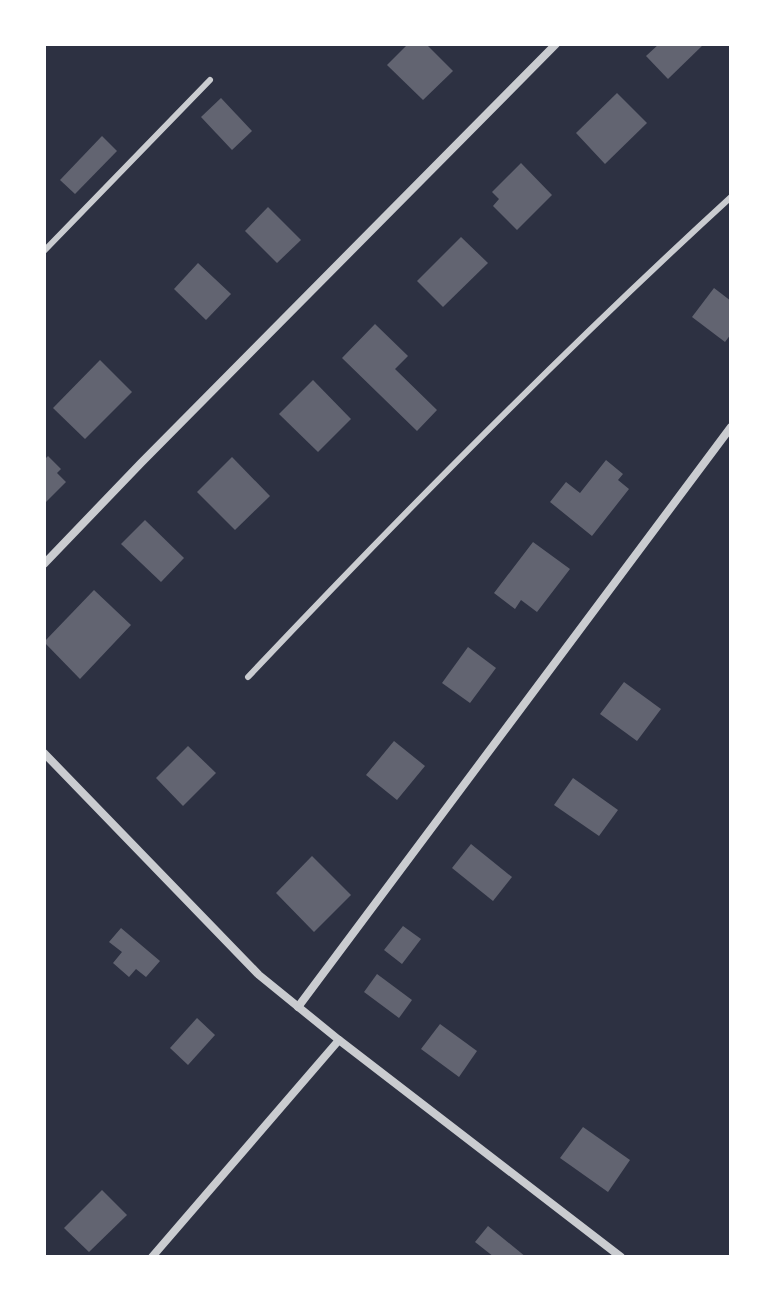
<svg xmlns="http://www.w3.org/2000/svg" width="775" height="1301" viewBox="0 0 775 1301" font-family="Barlow,sans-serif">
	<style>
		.building { fill: #626471 }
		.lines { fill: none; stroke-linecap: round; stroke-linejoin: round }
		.service { stroke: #caccd0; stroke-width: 6 }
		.minor { stroke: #caccd0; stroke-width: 8 }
	</style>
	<rect width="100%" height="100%" fill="#2d3142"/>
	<g class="building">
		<path d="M408,44H426L453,71L423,100L387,65Z"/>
		<path d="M659,44H704L668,79L646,56Z"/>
		<path d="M617,93L647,123L605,164L576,133Z"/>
		<path d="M221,98L252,131L232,150L201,117Z"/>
		<path d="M102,136L117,151L75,194L60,180Z"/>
		<path d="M521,163L552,195L517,230L493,206L499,199L492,192Z"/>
		<path d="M268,207L301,240L277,263L245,231Z"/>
		<path d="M461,237L488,263L443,307L417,281Z"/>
		<path d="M198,263L231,294L206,320L174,289Z"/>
		<path d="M714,288L731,301V334L725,342L692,317Z"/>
		<path d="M375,324L408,356L395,369L437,410L417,431L342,358Z"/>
		<path d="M100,360L132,392L85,439L53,408Z"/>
		<path d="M313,380L351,419L318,452L279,414Z"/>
		<path d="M48,456L61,469L57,473L66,482L44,504V460Z"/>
		<path d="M232,457L270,496L235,530L197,492Z"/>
		<path d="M606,460L623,474L618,480L629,489L592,536L550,502L566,482L580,493Z"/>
		<path d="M145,520L184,558L161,582L121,544Z"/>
		<path d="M533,542L570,569L537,612L521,600L515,609L494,593Z"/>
		<path d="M94,590L131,625L80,679L44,642Z"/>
		<path d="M468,647L496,668L470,703L442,683Z"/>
		<path d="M624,682L661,709L637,741L600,714Z"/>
		<path d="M394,741L425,766L397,800L366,775Z"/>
		<path d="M188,746L216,773L183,806L156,778Z"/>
		<path d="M573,778L618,810L599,836L554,805Z"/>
		<path d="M471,844L512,877L493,901L452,868Z"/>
		<path d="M312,856L351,895L314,932L276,893Z"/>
		<path d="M403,926L421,939L402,964L384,950Z"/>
		<path d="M121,928L160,961L146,977L136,969L129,977L113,963L122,952L109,942Z"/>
		<path d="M377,974L412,1000L399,1018L364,992Z"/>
		<path d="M197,1018L215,1035L188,1065L170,1048Z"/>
		<path d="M440,1024L477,1051L459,1077L421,1049Z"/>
		<path d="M583,1127L630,1160L608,1192L560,1158Z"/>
		<path d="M102,1190L127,1215L89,1252L64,1228Z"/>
		<path d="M488,1226L526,1257H494L475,1242Z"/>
	</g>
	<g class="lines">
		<g class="service">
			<path d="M44,251L210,80"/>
			<path d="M248,677C404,512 564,350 731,197"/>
		</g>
		<g class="minor">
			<path d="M44,564L141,463L556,44"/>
			<path d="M44,753L259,975L339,1040L621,1257"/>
			<path d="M298,1007L731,427"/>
			<path d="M152,1257L339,1040"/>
		</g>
	</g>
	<rect width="775" height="1301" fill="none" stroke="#ffffff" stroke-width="92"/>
</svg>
